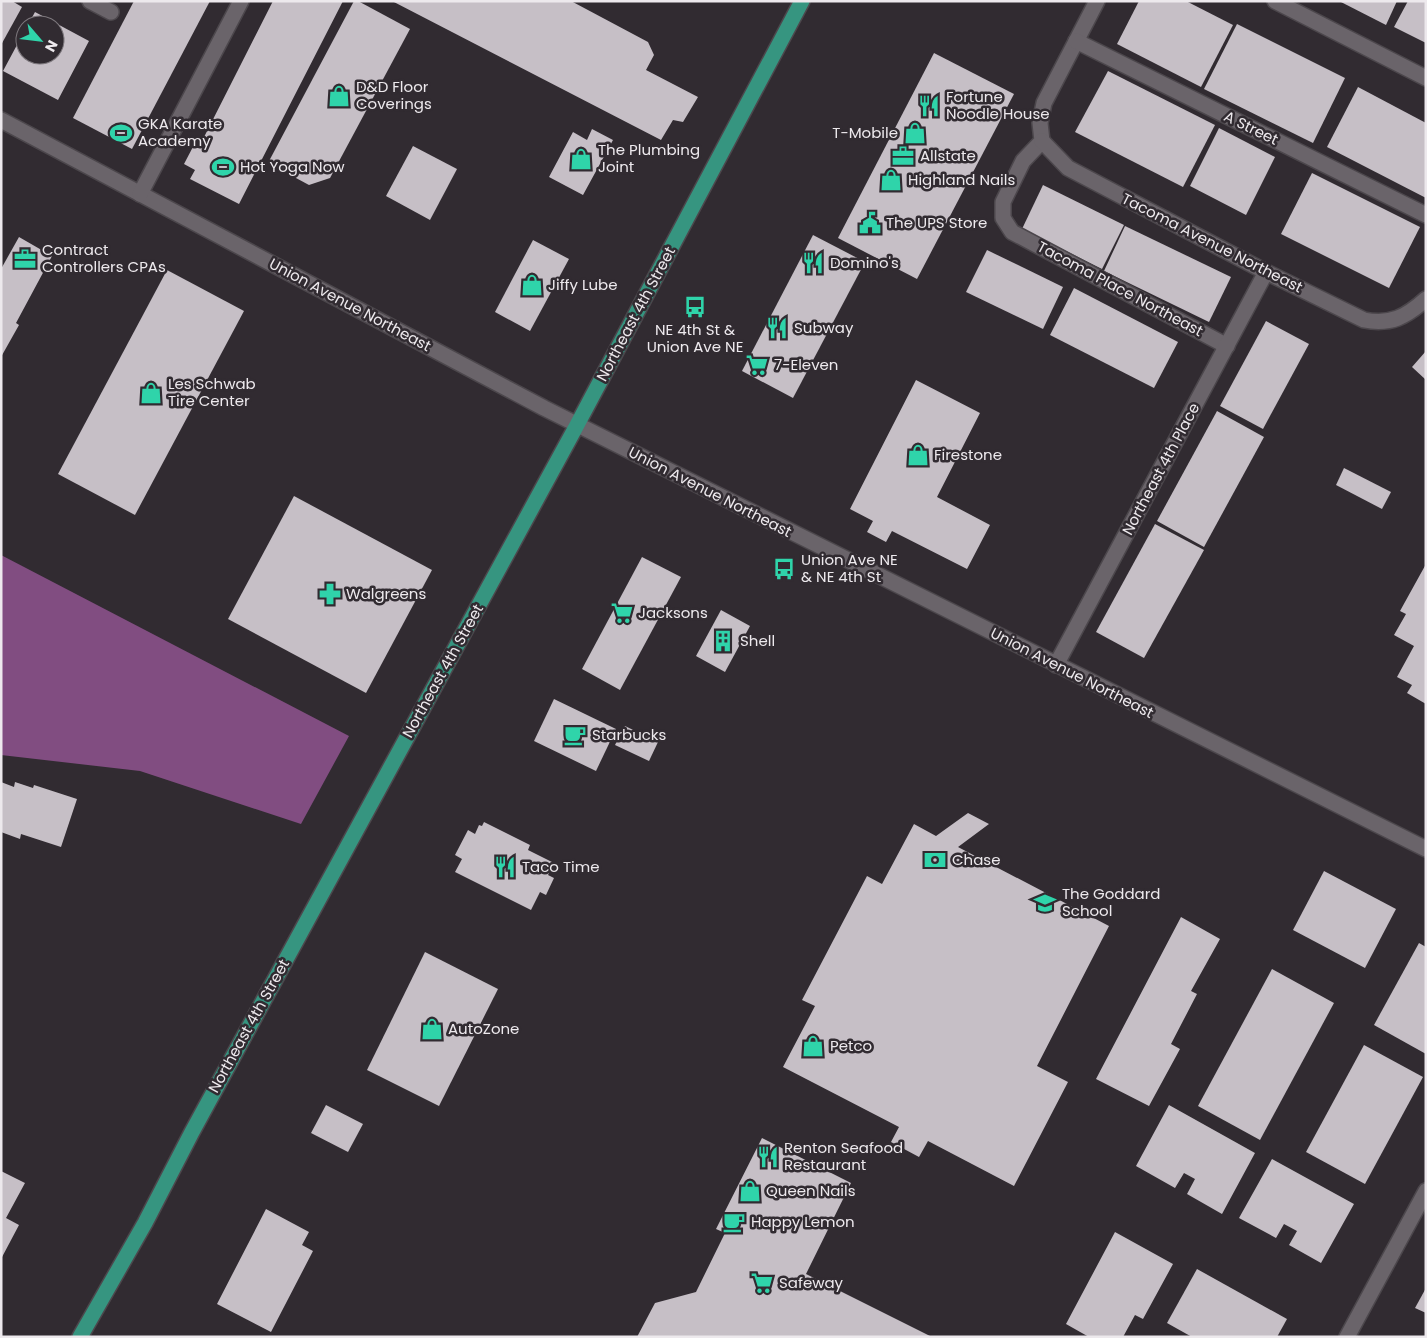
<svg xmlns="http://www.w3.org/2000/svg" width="1427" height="1338" viewBox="0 0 1427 1338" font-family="Poppins,sans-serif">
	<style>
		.forest { fill: #814d81 }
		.building { fill: #c6bfc6 }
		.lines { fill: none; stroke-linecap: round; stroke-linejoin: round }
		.minor-casing { stroke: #4c474c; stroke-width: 18 }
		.major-casing { stroke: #4c474c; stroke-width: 18 }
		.minor { stroke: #6a646a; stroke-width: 15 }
		.major { stroke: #369580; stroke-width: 15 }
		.labels { text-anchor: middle; stroke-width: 5; stroke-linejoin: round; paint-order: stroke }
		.poi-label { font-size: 15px; fill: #ede9ed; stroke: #312b31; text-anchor: start }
		.street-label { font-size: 15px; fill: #ede9ed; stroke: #312b31 }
	</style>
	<rect width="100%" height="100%" fill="#312b31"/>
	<path class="forest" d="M1,555L349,736L301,824L140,771L1,755Z"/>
	<g class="building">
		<path d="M1,1H12L22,7L1,45Z"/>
		<path d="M134,1H210L132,149L73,118Z"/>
		<path d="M273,1H343L239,204L190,179L195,170L184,164L195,143L200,145Z"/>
		<path d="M354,1H358L410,29L330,178L309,185L268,163Z"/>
		<path d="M392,1H571L648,42L654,55L646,70L698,97L683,122L673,120L661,140Z"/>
		<path d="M1139,1H1186L1233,25L1201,87L1117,44Z"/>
		<path d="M1339,1H1397L1386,25Z"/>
		<path d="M1408,1H1426V43L1394,27Z"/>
		<path d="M35,12L89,41L58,100L3,71L25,30V55H55V25H28Z"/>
		<path d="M1237,24L1345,78L1313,143L1204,89Z"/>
		<path d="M934,53L1014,94L917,279L838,238Z"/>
		<path d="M1108,71L1215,125L1183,187L1075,132Z"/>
		<path d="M1358,87L1426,123V198L1327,147Z"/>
		<path d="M1219,128L1275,157L1246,215L1190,186Z"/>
		<path d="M592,129L613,140L583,195L549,177L573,132L587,140Z"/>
		<path d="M413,146L457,169L430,220L386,196Z"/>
		<path d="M1312,173L1420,227L1389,288L1281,234Z"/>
		<path d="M1043,185L1124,225L1102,269L1022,229Z"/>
		<path d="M1125,226L1231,277L1209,322L1104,271Z"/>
		<path d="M813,235L865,262L793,398L742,371Z"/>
		<path d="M19,237L52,256L16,323L19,325L1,357V269Z"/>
		<path d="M533,240L569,259L530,331L495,312Z"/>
		<path d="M987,250L1063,287L1043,329L966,292Z"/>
		<path d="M167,270L244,311L135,515L58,474Z"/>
		<path d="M1074,288L1178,342L1154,388L1050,335Z"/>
		<path d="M1266,321L1309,344L1263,429L1220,406Z"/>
		<path d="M1426,351V380L1412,367Z"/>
		<path d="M916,380L980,413L937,497L990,525L967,569L892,531L886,542L867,532L873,521L850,509Z"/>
		<path d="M1217,411L1264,437L1204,547L1157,521Z"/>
		<path d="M1344,468L1391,492L1382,509L1336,485Z"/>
		<path d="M294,496L432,570L366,693L228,619Z"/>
		<path d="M1155,524L1204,550L1144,658L1096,632Z"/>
		<path d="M642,557L681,577L620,690L582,669Z"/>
		<path d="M1426,564V704L1407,693L1412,685L1397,677L1414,646L1394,635L1406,614L1400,611Z"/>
		<path d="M721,610L750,626L725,672L696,656Z"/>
		<path d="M554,699L616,729L596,771L534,741Z"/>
		<path d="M625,726L658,742L649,761L615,745Z"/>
		<path d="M1,782L14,787L15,782L33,788L34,785L77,799L61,847L21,834L20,839L1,832Z"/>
		<path d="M968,813L989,824L958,847L1109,926L1037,1066L1068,1082L1014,1186L928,1141L919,1157L891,1142L899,1127L783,1067L815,1006L802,1000L867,876L882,884L914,824L936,836Z"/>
		<path d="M484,822L530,845L528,850L554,863L548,875L554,878L546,895L540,892L531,910L455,872L462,859L455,855L468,830L475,834L479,825L482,826Z"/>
		<path d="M1324,871L1396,909L1365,968L1293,930Z"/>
		<path d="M1181,917L1220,939L1191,991L1197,994L1171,1044L1180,1049L1149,1106L1096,1079Z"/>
		<path d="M1419,943L1426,947V1054L1374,1025Z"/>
		<path d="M425,952L498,989L439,1106L367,1070Z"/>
		<path d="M1272,969L1334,1003L1260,1140L1198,1106Z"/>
		<path d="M1364,1045L1423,1077L1365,1184L1306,1152Z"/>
		<path d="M326,1105L363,1124L348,1152L311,1133Z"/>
		<path d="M1169,1105L1255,1153L1222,1214L1187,1194L1195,1179L1184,1173L1175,1188L1136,1166Z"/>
		<path d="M762,1138L851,1183L806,1274L932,1337H637L655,1303L696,1292L725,1233L716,1229Z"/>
		<path d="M1272,1159L1354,1204L1321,1263L1289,1245L1297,1231L1284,1224L1276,1238L1239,1218Z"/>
		<path d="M1,1171L25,1183L6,1218L19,1225L1,1259Z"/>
		<path d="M266,1209L309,1232L302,1245L313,1251L271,1332L217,1304Z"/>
		<path d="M1115,1232L1173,1264L1143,1319L1135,1315L1123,1337H1089L1066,1324Z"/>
		<path d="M1197,1269L1287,1319L1277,1337H1192L1167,1323Z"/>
		<path d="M1426,1288V1313L1415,1308Z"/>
	</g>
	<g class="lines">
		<g class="minor-casing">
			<g id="minor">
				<path d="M90,1L111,12"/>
				<path d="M1097,1L1044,103L1040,123L1042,141L1023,161L1003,202V218L1012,232L1227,346"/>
				<path d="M1275,1L1426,78"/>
				<path d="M1076,41L1426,215"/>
				<path d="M1,120L544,408L1426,849"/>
				<path d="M1042,141L1068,168L1266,272L1364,320C1391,325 1406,317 1426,299"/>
				<path d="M140,194L241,1"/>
				<path d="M1056,665L1266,272"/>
				<path d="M1347,1337L1426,1191"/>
			</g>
		</g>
		<g class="major-casing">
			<path id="major" d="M80,1337L145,1223L192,1132L577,425L802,1"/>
		</g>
		<use href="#minor" class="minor"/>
		<use href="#major" class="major"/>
	</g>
	<defs>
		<g id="shop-bare" transform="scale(1.725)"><path d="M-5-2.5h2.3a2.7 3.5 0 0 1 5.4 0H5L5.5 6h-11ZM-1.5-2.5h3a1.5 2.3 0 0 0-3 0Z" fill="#2fd4aa" stroke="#312b31" stroke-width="2.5" paint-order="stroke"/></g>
		<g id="restaurant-bare" transform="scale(1.725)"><path d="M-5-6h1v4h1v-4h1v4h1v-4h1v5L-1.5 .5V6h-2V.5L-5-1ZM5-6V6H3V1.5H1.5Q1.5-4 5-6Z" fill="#2fd4aa" stroke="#312b31" stroke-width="2.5" paint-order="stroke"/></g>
		<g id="stadium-bare" transform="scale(1.725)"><path d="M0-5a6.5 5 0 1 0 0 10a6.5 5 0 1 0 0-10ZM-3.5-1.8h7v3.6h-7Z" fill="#2fd4aa" stroke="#312b31" stroke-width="2.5" paint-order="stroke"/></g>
		<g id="office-bare" transform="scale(1.725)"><path d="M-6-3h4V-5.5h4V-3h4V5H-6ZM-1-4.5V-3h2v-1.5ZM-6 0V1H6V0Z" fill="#2fd4aa" stroke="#312b31" stroke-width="2.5" paint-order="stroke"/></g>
		<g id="civic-bare" transform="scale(1.725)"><path d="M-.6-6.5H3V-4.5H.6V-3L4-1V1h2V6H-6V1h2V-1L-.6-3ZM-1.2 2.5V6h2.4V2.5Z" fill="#2fd4aa" stroke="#312b31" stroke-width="2.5" paint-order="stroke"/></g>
		<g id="bus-bare" transform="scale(1.725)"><path d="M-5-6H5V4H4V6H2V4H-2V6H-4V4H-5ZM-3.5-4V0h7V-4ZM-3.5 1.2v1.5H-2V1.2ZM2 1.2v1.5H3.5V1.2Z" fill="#2fd4aa" stroke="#312b31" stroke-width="2.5" paint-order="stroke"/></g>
		<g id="supermarket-bare" transform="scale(1.725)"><path d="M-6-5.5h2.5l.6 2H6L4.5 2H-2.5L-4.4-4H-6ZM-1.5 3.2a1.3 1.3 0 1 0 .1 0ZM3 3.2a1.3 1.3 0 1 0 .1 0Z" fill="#2fd4aa" stroke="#312b31" stroke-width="2.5" paint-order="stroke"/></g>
		<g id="pharmacy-bare" transform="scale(1.725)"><path d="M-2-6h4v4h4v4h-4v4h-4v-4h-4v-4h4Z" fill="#2fd4aa" stroke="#312b31" stroke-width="2.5" paint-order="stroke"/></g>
		<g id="building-bare" transform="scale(1.725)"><path d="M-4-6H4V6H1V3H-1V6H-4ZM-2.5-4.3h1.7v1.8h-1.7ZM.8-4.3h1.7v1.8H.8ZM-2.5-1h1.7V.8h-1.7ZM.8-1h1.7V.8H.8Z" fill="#2fd4aa" stroke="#312b31" stroke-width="2.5" paint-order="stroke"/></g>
		<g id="cafe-bare" transform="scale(1.725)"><path d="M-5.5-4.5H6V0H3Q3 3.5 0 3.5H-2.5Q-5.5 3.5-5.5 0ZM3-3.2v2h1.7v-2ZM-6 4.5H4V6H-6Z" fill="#2fd4aa" stroke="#312b31" stroke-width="2.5" paint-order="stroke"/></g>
		<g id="bank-bare" transform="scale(1.725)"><path d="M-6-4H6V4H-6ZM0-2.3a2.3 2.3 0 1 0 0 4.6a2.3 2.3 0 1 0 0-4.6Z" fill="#2fd4aa" stroke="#312b31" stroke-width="2.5" paint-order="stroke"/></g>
		<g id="school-bare" transform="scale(1.725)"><path d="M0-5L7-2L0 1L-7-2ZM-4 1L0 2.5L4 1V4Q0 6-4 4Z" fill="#2fd4aa" stroke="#312b31" stroke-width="2.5" paint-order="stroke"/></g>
	</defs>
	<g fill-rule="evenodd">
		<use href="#shop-bare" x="339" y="96"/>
		<use href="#restaurant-bare" x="929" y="106"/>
		<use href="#stadium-bare" x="121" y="133"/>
		<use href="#shop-bare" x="915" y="133"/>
		<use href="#office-bare" x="903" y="156"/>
		<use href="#shop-bare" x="581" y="159"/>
		<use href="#stadium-bare" x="223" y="167"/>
		<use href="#shop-bare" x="891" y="180"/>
		<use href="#civic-bare" x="870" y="223"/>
		<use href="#office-bare" x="25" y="259"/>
		<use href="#restaurant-bare" x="813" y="263"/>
		<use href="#shop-bare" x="532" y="285"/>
		<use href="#bus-bare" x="695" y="307"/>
		<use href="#restaurant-bare" x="777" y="328"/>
		<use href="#supermarket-bare" x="757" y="365"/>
		<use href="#shop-bare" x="151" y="393"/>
		<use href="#shop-bare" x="918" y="455"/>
		<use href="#bus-bare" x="784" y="569"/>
		<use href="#pharmacy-bare" x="330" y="594"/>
		<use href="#supermarket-bare" x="622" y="613"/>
		<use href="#building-bare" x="723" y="641"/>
		<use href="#cafe-bare" x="575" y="735"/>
		<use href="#bank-bare" x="935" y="860"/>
		<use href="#restaurant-bare" x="505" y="867"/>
		<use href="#school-bare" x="1045" y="903"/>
		<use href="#shop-bare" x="432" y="1029"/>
		<use href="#shop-bare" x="813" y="1046"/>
		<use href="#restaurant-bare" x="768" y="1157"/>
		<use href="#shop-bare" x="750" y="1191"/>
		<use href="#cafe-bare" x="734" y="1222"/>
		<use href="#supermarket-bare" x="762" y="1283"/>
	</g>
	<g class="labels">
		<g class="poi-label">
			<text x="356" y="92">D&amp;D Floor<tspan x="356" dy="17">Coverings</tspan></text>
			<text x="946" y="102">Fortune<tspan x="946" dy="17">Noodle House</tspan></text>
			<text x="138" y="129">GKA Karate<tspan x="138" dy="17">Academy</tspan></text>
			<text x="898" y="138" text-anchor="end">T-Mobile</text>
			<text x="598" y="155">The Plumbing<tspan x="598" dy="17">Joint</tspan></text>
			<text x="920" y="161">Allstate</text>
			<text x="240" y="172">Hot Yoga Now</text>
			<text x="908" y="185">Highland Nails</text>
			<text x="886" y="228">The UPS Store</text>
			<text x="42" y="255">Contract<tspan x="42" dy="17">Controllers CPAs</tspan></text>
			<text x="830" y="268">Domino's</text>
			<text x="548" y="290">Jiffy Lube</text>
			<text x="794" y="333">Subway</text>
			<text x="695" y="335" text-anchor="middle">NE 4th St &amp;<tspan x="695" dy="17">Union Ave NE</tspan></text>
			<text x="774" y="370">7-Eleven</text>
			<text x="168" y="389">Les Schwab<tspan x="168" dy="17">Tire Center</tspan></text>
			<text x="934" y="460">Firestone</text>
			<text x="801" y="565">Union Ave NE<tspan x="801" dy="17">&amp; NE 4th St</tspan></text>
			<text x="346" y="599">Walgreens</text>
			<text x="638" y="618">Jacksons</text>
			<text x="740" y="646">Shell</text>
			<text x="592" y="740">Starbucks</text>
			<text x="952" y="865">Chase</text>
			<text x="522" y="872">Taco Time</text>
			<text x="1062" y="899">The Goddard<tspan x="1062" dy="17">School</tspan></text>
			<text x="448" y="1034">AutoZone</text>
			<text x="830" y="1051">Petco</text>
			<text x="784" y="1153">Renton Seafood<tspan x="784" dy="17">Restaurant</tspan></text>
			<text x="766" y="1196">Queen Nails</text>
			<text x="751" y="1227">Happy Lemon</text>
			<text x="779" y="1288">Safeway</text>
		</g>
		<g class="street-label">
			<text transform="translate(1251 128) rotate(26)" y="5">A Street</text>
			<text transform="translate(1212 243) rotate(27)" y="5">Tacoma Avenue Northeast</text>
			<text transform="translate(1120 289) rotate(28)" y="5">Tacoma Place Northeast</text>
			<text transform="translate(350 305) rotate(28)" y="5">Union Avenue Northeast</text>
			<text transform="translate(636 314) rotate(-62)" y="5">Northeast 4th Street</text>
			<text transform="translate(1161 469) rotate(-62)" y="5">Northeast 4th Place</text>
			<text transform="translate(710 492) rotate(27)" y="5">Union Avenue Northeast</text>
			<text transform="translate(443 671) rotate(-61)" y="5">Northeast 4th Street</text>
			<text transform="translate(1072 673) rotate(27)" y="5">Union Avenue Northeast</text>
			<text transform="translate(249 1026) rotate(-61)" y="5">Northeast 4th Street</text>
		</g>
	</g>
	<rect width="1427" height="1338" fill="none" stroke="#ede9ed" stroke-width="5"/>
	<g transform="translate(40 40) rotate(118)"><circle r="24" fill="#312b31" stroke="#7c777c"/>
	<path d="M0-4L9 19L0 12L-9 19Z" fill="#2fd4aa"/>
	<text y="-8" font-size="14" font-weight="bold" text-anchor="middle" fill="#ede9ed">N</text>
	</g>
</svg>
